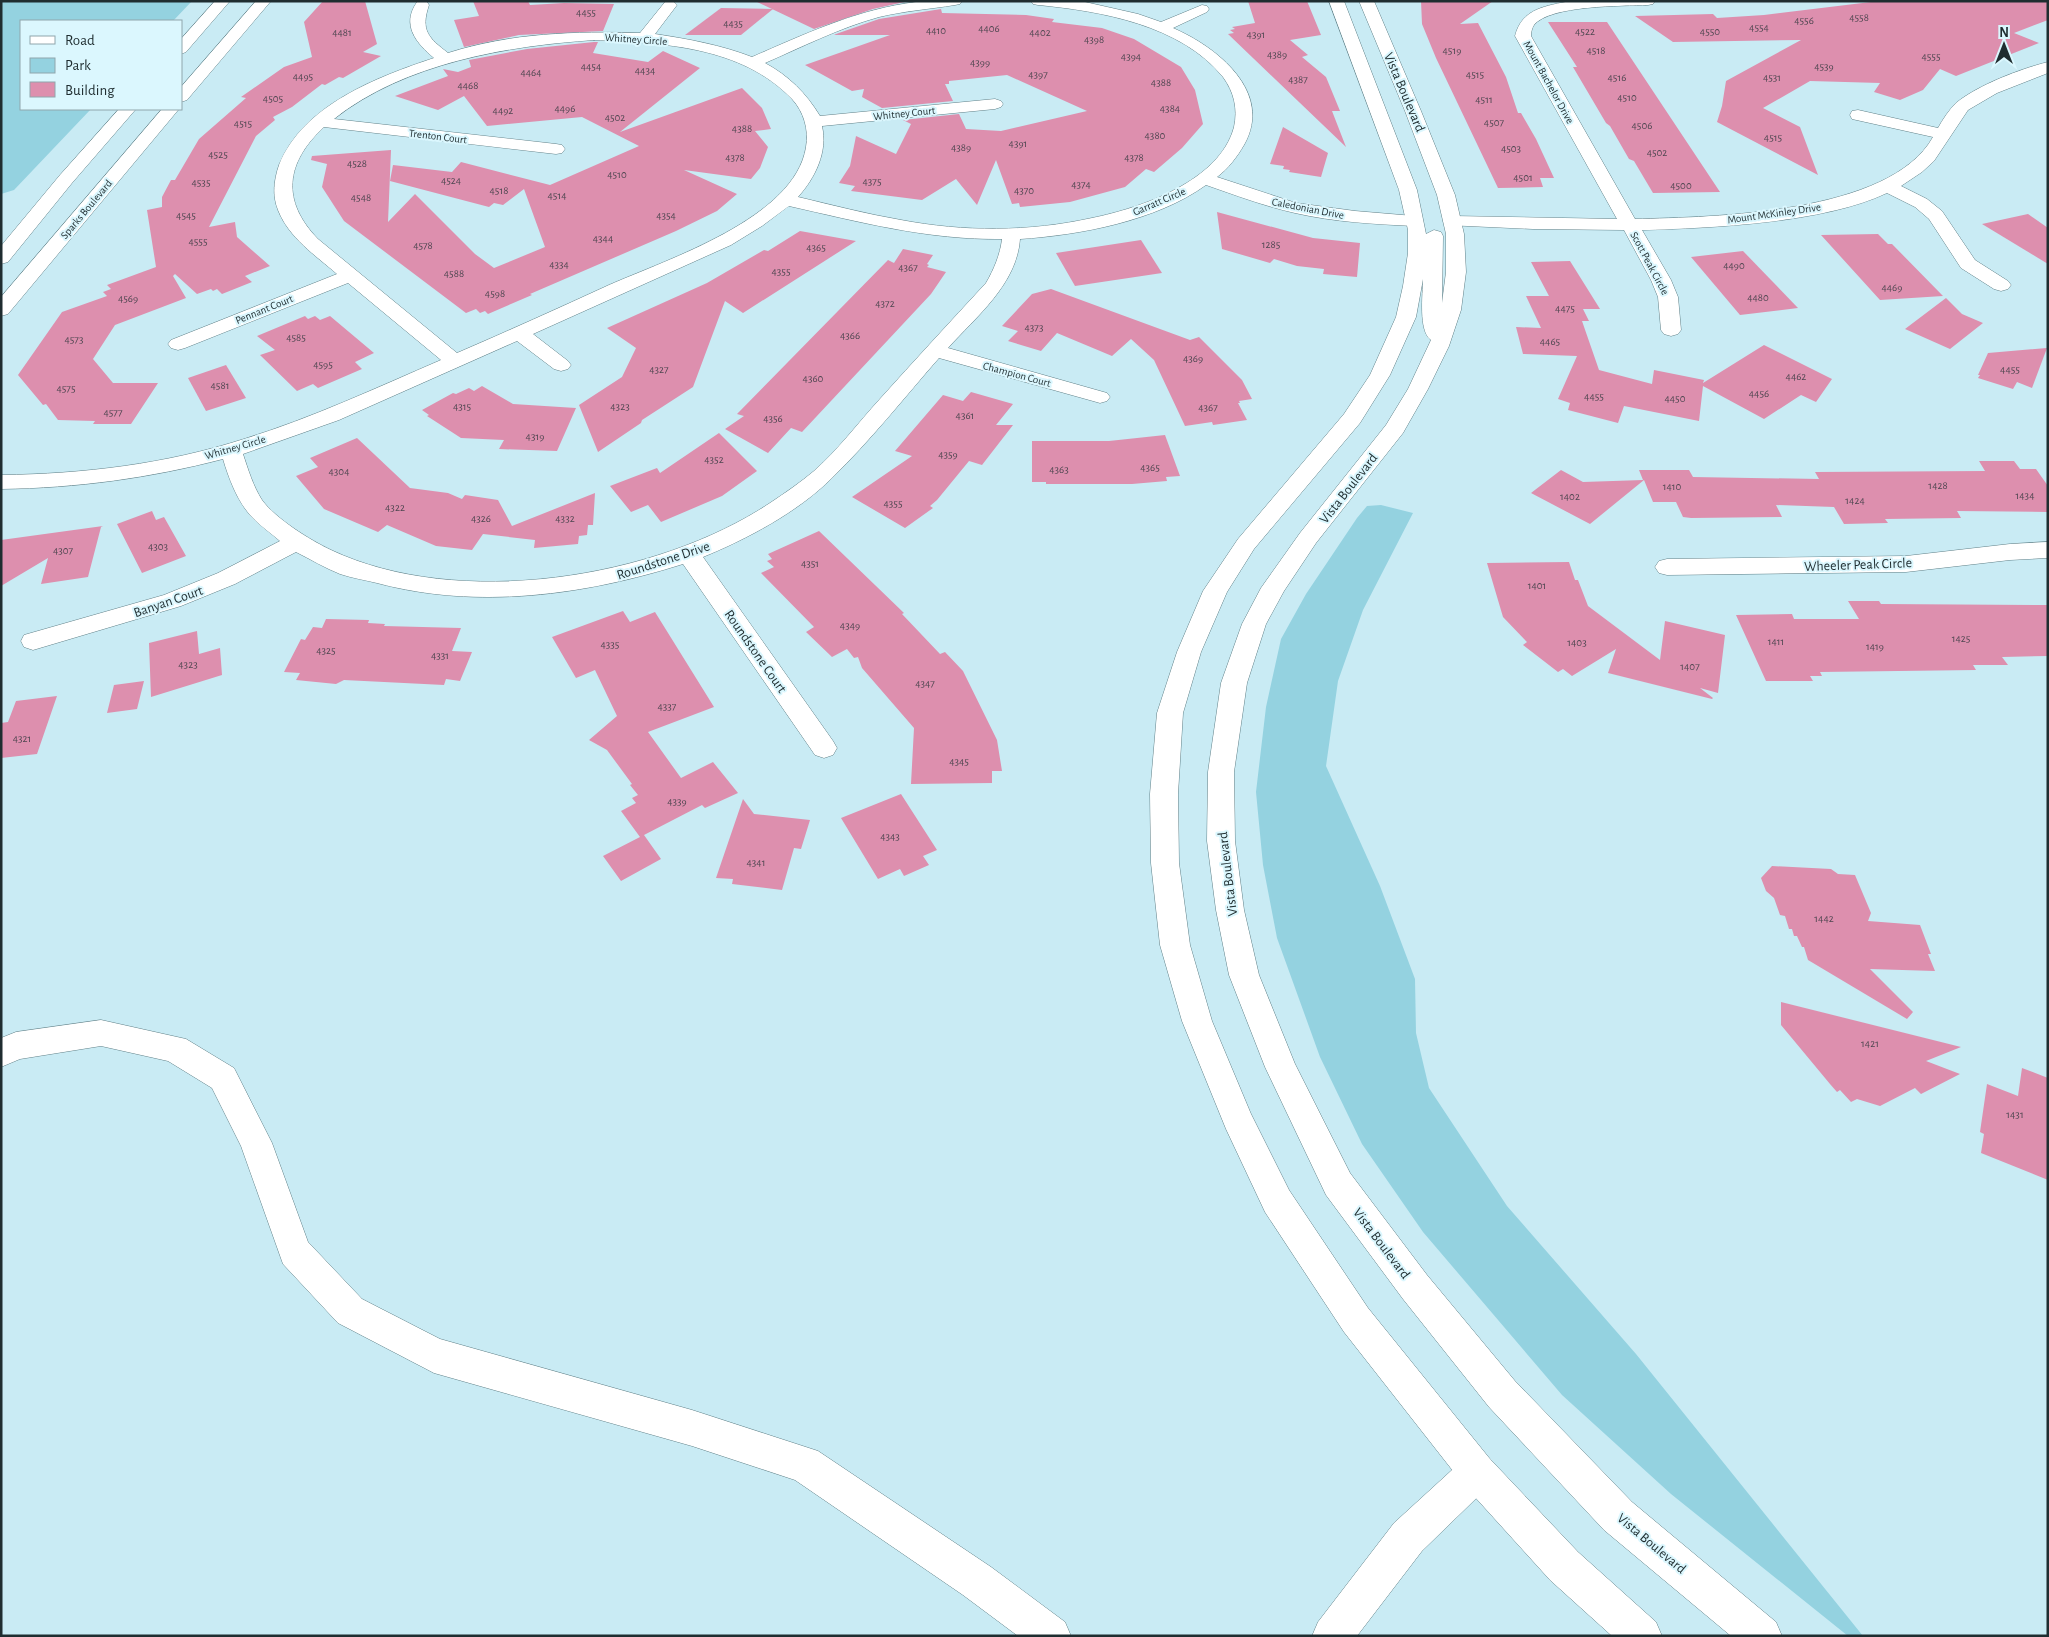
<svg xmlns="http://www.w3.org/2000/svg" width="2049" height="1637" viewBox="0 0 2049 1637" font-family="'Alegreya Sans',sans-serif">
	<style>
		.green { fill: #94d2e0 }
		.building { fill: #dd8fae }
		.lines { fill: none; stroke-linecap: round; stroke-linejoin: round }
		.minor-casing { stroke: #618188; stroke-width: 1 }
		.secondary-casing { stroke: #618188; stroke-width: 1 }
		.primary-casing { stroke: #618188; stroke-width: 1 }
		.minor { fill: #fff; fill-rule: evenodd }
		.secondary { fill: #fff; fill-rule: evenodd }
		.primary { fill: #fff; fill-rule: evenodd }
		.labels { text-anchor: middle; stroke-width: 4; stroke-linejoin: round; paint-order: stroke }
		.number-label { font-size: 11px; fill: #4e4650 }
		.far-street-label { font-size: 11px; fill: #1f2d30; stroke: #dbf7fe }
		.street-label { font-size: 14px; fill: #1f2d30; stroke: #dbf7fe }
	</style>
	<rect width="100%" height="100%" fill="#c9ebf4"/>
	<g class="green">
		<path d="M1,1H192L173,21H21V109H91L14,190L1,194Z"/>
		<path d="M1381,505L1413,513L1363,610L1338,681L1326,766L1380,886L1415,979L1416,1033L1429,1088L1507,1206L1636,1354L1863,1636H1848L1671,1494L1562,1395L1423,1232L1362,1144L1320,1057L1277,938L1263,865L1256,792L1266,707L1281,639L1306,594L1357,518L1367,506Z"/>
	</g>
	<g class="building">
		<path d="M323,1H365L377,44L363,52L381,56L343,78L339,77L325,85L322,84L292,107L273,117L275,120L256,136L209,227L235,222L237,237L270,266L245,276L252,282L222,294L217,289L213,291L211,289L197,294L175,274L173,276L186,298L115,325L93,359L113,383H158L131,424H93L95,421L58,420L46,404L43,405L18,375L62,312L107,296L103,292L111,289L107,285L156,267L147,210L162,207V197L171,180H175L199,139L246,98L241,97L284,67L312,57L304,22Z"/>
		<path d="M473,1H528L530,5L564,3L614,4L603,31L519,35L464,47L454,20L479,16Z"/>
		<path d="M755,1H909L873,9L814,29Z"/>
		<path d="M1248,1H1307L1321,35L1290,40L1308,55L1302,57L1326,77L1340,111H1332L1346,147L1228,34L1234,33L1230,30L1235,29L1232,27L1255,23Z"/>
		<path d="M1421,1H1493L1460,24L1478,23L1506,77L1518,113H1521L1536,139L1554,178H1540L1543,187L1498,188L1436,58L1422,24Z"/>
		<path d="M1879,1H2048V20L2014,33L2039,43L1956,76L1940,69L1923,90L1900,100L1874,92L1880,83L1810,81L1763,108L1800,127L1818,175L1717,122L1722,106L1726,81L1801,40L1673,42L1635,16L1713,14L1717,18L1764,15Z"/>
		<path d="M721,8L773,9L741,35H685Z"/>
		<path d="M941,9L942,13L1026,15L1054,19L1052,22L1102,28L1134,39L1181,67L1195,90L1203,124L1182,148L1154,172L1146,169L1125,187L1070,202L1020,207L1019,203L1012,204L996,160L977,205L956,179L922,200L851,191L855,186L839,183L850,166L856,136L896,154L911,124L903,120L959,114L966,129L1001,131L1087,111L1007,75L949,81V84H945L953,101L882,108L862,97L864,89L852,91L805,65L890,35H834L836,34L879,19Z"/>
		<path d="M1548,22H1607L1720,192L1653,193L1634,161L1629,159L1610,126L1606,123L1573,67H1577Z"/>
		<path d="M594,42H598L593,53L648,62L663,51L700,68L620,132L742,88L762,108L771,129L755,131L768,147L760,168L751,179L684,170L737,194L717,211L676,231L530,294L532,295L488,314L485,311L480,313L476,309L466,313L344,221L322,187L327,164L311,160L312,156L391,150L388,222L415,194L475,254L494,268L545,247L524,189L503,205L494,203L489,207L390,181L393,165L452,172L461,162L550,185L639,146L582,117L487,126L464,96L438,110L395,96L448,76L443,69L458,72L471,67L469,60L527,49Z"/>
		<path d="M1283,127L1328,153L1321,177L1289,172L1290,170L1283,169L1284,166L1270,164Z"/>
		<path d="M1217,212L1313,238L1360,243L1357,277L1323,274L1324,269L1297,266L1274,259L1270,263L1222,249Z"/>
		<path d="M2028,214L2048,228V264L1982,224Z"/>
		<path d="M800,231L856,241L743,313L725,301L693,387L642,420L641,423L598,452L579,405L622,377L636,348L607,328L707,283L764,250L768,251Z"/>
		<path d="M1878,234L1888,244H1892L1943,296L1880,300L1821,235Z"/>
		<path d="M1141,240L1162,273L1075,286L1056,253Z"/>
		<path d="M903,249L933,255L927,264L929,265L927,267L946,272L931,294L802,432L791,428L768,453L725,429L744,416L737,414L888,260L894,263Z"/>
		<path d="M1743,251L1798,308L1740,315L1691,257Z"/>
		<path d="M1570,261L1600,309H1583L1589,321H1582L1599,370L1652,384L1654,370L1704,380L1703,383L1764,345L1832,379L1816,402L1801,395L1764,419L1703,386L1699,421L1624,406L1618,423L1568,410L1570,403L1558,399L1577,356L1523,354L1516,327L1541,328L1526,296H1549L1531,262Z"/>
		<path d="M1051,289L1190,340L1199,337L1242,380L1252,399L1239,401L1240,403H1238L1247,420L1213,425L1212,422L1185,426L1154,360L1131,339L1112,356L1057,333L1041,351L1008,341L1018,331L1002,326L1032,294Z"/>
		<path d="M1946,298L1962,314L1983,323L1950,349L1905,329Z"/>
		<path d="M305,316L308,319L315,316L320,320L330,316L374,353L355,362L362,369L318,388L313,384L297,391L260,355L275,350L257,336Z"/>
		<path d="M2047,348L2032,388L2017,382L2013,389L1978,378L1980,375H1978L1988,353Z"/>
		<path d="M226,365L246,398L206,411L188,378Z"/>
		<path d="M482,386L513,404L576,408L557,451L499,449L504,440L461,438L427,416L429,415L422,410L453,393L456,394L469,388L474,391Z"/>
		<path d="M971,392L1013,404L996,425H1013L982,465L969,461L937,500L930,506L933,508L905,528L852,497L912,456L895,451L943,395L963,401Z"/>
		<path d="M719,433L757,471L722,496L661,522L648,505L631,512L610,486L657,468L660,473Z"/>
		<path d="M1165,435L1180,476L1166,477L1167,481L1132,484H1046V482H1032V441H1109Z"/>
		<path d="M357,438L410,488L448,493L462,499L465,495L498,500L512,526L595,493L593,525H588L587,535L579,536L578,544L534,548L535,540L483,534L472,550L436,546L387,525L378,532L324,509L296,476L318,467L310,458Z"/>
		<path d="M1979,461H2014L2020,469H2036L2048,486V512L1957,511L1961,518L1885,519L1888,523L1844,524L1834,507L1776,505L1782,517L1691,518L1683,517L1676,502H1653L1644,480L1590,524L1531,493L1561,470L1583,482L1643,480L1639,470H1689L1693,477L1819,479L1815,472L1985,471Z"/>
		<path d="M152,511L156,520L164,517L186,556L142,573L117,524Z"/>
		<path d="M103,526L101,527L88,577L41,584L48,558L1,586V540Z"/>
		<path d="M819,531L904,613L902,614L940,654L945,652L963,671L997,740L1002,771H992V783L911,784L914,728L862,668L858,657L854,658L847,649L832,657L806,632L814,627L761,573L774,567L767,561L772,559L768,554Z"/>
		<path d="M1569,562L1575,580H1578L1588,606L1660,660L1665,621L1725,635L1718,693L1700,688L1713,698L1712,699L1608,673L1616,649L1572,676L1563,669L1558,672L1523,645L1527,642L1503,617L1487,563Z"/>
		<path d="M1848,601H1879L1881,604L2048,605V656L2002,657L2008,665H1973L1976,670L1820,672L1822,676H1810L1813,681H1766L1736,615L1792,614L1794,619H1859Z"/>
		<path d="M623,611L630,622L655,612L714,707L648,732L681,778L713,762L738,793L705,808L702,805L644,835L661,859L621,881L603,856L640,837L621,811L636,803L632,798L638,795L630,785L632,784L607,750L589,740L617,716L595,670L576,678L552,637Z"/>
		<path d="M326,619L369,620L368,623L385,624L384,626L461,628L452,651L472,652L460,681L446,679L444,685L344,680L336,684L296,680L300,673L284,672L301,639L305,640L313,627L322,628Z"/>
		<path d="M197,631L199,654L220,648L222,675L151,697L149,643Z"/>
		<path d="M144,681L137,709L107,713L114,685Z"/>
		<path d="M57,696L37,754L1,758V723L8,722L16,701Z"/>
		<path d="M901,794L937,850L923,856L929,865L904,876L900,869L878,879L841,818Z"/>
		<path d="M743,799L754,814L810,820L801,849L794,848L782,890L732,884L733,879L716,878Z"/>
		<path d="M1772,866L1831,869L1838,874L1855,875L1871,913L1868,921L1920,925L1931,954H1928L1935,971L1870,969L1913,1012L1907,1019L1808,960L1804,947H1802L1797,936H1794L1792,929H1789L1785,916L1780,915L1774,898L1766,891L1761,878Z"/>
		<path d="M1781,1002L1961,1047L1926,1061L1960,1074L1921,1094L1915,1088L1880,1106L1857,1099L1851,1102L1840,1090L1837,1092L1830,1084L1781,1025Z"/>
		<path d="M2022,1068L2048,1078V1180L1981,1153L1984,1134L1980,1132L1987,1084L2018,1096Z"/>
	</g>
	<g class="lines">
		<g class="minor-casing">
			<g id="minor">
				<path d="M673,1L677,5L655,34C688,39 721,45 752,57C805,34 858,9 916,2C931,0 947,1 962,1L960,4L955,5C930,9 904,11 879,17C839,28 802,47 765,63C789,76 806,93 820,116L995,99L1001,101L1003,104L1001,107L995,109L822,126C828,152 815,178 798,197C832,205 866,214 901,220C964,232 1029,232 1092,218C1141,208 1220,181 1234,127C1238,109 1234,92 1223,77C1181,25 1101,11 1038,5L1033,4L1031,1L1085,2L1138,14L1161,22L1202,5L1207,6L1209,9L1207,12L1173,28C1217,47 1274,92 1244,145C1237,157 1228,169 1217,177L1296,203L1355,211L1414,216L1420,217L1423,221L1420,225L1414,226C1374,224 1334,222 1295,213C1264,206 1235,195 1206,185C1156,221 1080,235 1020,239C1017,284 976,317 948,348L1107,393L1110,397L1107,401L1100,403L1093,401L939,358C904,398 870,441 832,478C798,512 747,539 703,557L833,741L837,748L833,755L824,758L815,755L683,564C585,595 478,610 377,583C365,580 352,578 340,574C325,568 310,559 296,552L235,584L181,606L33,650L24,647L21,641L24,635L164,595L218,573L280,541C271,533 259,525 250,515C237,500 229,479 223,459C150,478 77,488 1,489V475C84,474 166,464 244,439C312,418 376,388 441,360L348,283L185,348L178,350L171,348L168,344L171,340L337,274C315,255 289,238 278,210C272,195 274,180 279,165C303,105 377,77 434,58C416,43 401,25 417,2H427L429,5C420,31 429,38 448,53C510,33 576,31 640,33L665,2ZM594,40C663,43 741,46 792,99C804,112 809,130 806,147C795,218 668,259 609,285C559,308 508,331 457,353L318,239C281,201 285,163 324,127L556,154L562,153L565,149L562,145L556,144L334,119C405,63 507,46 594,40ZM789,206C860,222 928,240 1002,239C1000,255 994,269 986,283C950,322 914,361 879,400C858,423 838,450 814,471C801,482 785,493 770,503C656,579 458,610 331,550C310,540 276,519 262,500C253,486 248,469 243,454L339,420L517,341L554,369L561,371L568,369L571,365L568,361L533,334L731,245L762,226Z"/>
				<path d="M1571,1H1655L1653,4L1648,5C1623,6 1550,5 1534,25C1532,28 1531,32 1531,36L1635,219C1714,217 1890,214 1933,137L1852,119L1850,115L1852,111L1858,110L1938,128C1943,119 1949,110 1956,103C1978,85 2020,69 2048,62V73L1997,93L1968,110L1934,161L1922,172L1901,186L1927,199L1942,211L1975,260L2008,281L2011,285L2008,289L2001,291L1994,289L1961,268L1929,219L1915,207L1887,193C1824,223 1712,228 1642,230L1671,280L1678,297L1681,330L1678,334L1671,336L1664,334L1661,330L1658,297L1651,280L1624,230L1533,229L1446,225L1443,221L1446,217L1452,216L1617,219L1515,36C1522,8 1546,6 1571,1Z"/>
				<path d="M2048,542V558L2010,560L1906,572L1667,575L1659,573L1655,567L1659,561L1667,559L1906,556L2010,544Z"/>
				<path d="M101,1020L186,1039L234,1068L272,1143L308,1242L362,1299L440,1339L692,1410L818,1451L991,1567L1065,1622L1071,1636H1018L963,1595L795,1480L692,1446L434,1373L338,1323L283,1264L241,1146L212,1088L168,1061L101,1046L20,1059L1,1067V1038L16,1032Z"/>
				<path d="M1477,1453L1490,1459L1496,1472L1490,1485L1422,1551L1357,1636H1312L1318,1622L1394,1523L1464,1459Z"/>
			</g>
		</g>
		<g class="secondary-casing">
			<path id="secondary" d="M1329,1H1344L1417,190L1426,234L1434,230L1441,232L1443,236L1442,303L1446,272V234L1437,195L1405,111L1359,1H1374L1421,111L1455,195L1464,234L1466,272L1461,310L1449,346L1428,389L1403,433L1316,543L1284,591L1266,624L1247,683L1234,772L1235,841L1244,910L1259,975L1295,1064L1350,1173L1427,1275L1515,1381L1632,1502L1776,1622L1782,1636H1731L1604,1530L1489,1407L1403,1299L1326,1195L1265,1067L1229,975L1216,910L1207,841L1208,772L1221,683L1242,624L1261,588L1300,533L1386,425L1408,389L1431,340C1418,331 1423,294 1423,279L1416,317L1390,375L1360,423L1254,549L1227,592L1201,652L1183,713L1178,794L1179,863L1190,945L1212,1021L1251,1114L1289,1190L1368,1308L1490,1459L1578,1552L1656,1622L1662,1636H1612L1550,1580L1464,1485L1344,1332L1265,1212L1226,1129L1182,1021L1160,945L1151,863L1150,794L1157,713L1177,652L1203,591L1238,539L1344,414L1370,375L1396,317L1403,286L1408,253V230L1399,190Z"/>
		</g>
		<g class="primary-casing">
			<g id="primary">
				<path d="M215,1H230L186,52L181,54V39Z"/>
				<path d="M256,1H271L187,100L181,102V87Z"/>
				<path d="M119,109H136L72,183L8,262L1,264V246L60,175Z"/>
				<path d="M162,109H179L8,314L1,316V297Z"/>
			</g>
		</g>
		<use href="#minor" class="minor"/>
		<use href="#secondary" class="secondary"/>
		<use href="#primary" class="primary"/>
	</g>
	<g class="labels">
		<g class="number-label">
			<text x="586" y="16">4455</text>
			<text x="1859" y="21">4558</text>
			<text x="1804" y="24">4556</text>
			<text x="733" y="27">4435</text>
			<text x="1759" y="31">4554</text>
			<text x="989" y="32">4406</text>
			<text x="936" y="34">4410</text>
			<text x="1585" y="35">4522</text>
			<text x="1710" y="35">4550</text>
			<text x="342" y="36">4481</text>
			<text x="1040" y="36">4402</text>
			<text x="1256" y="38">4391</text>
			<text x="1094" y="43">4398</text>
			<text x="1452" y="54">4519</text>
			<text x="1596" y="54">4518</text>
			<text x="1277" y="58">4389</text>
			<text x="1131" y="60">4394</text>
			<text x="1931" y="60">4555</text>
			<text x="980" y="66">4399</text>
			<text x="591" y="70">4454</text>
			<text x="1824" y="70">4539</text>
			<text x="645" y="74">4434</text>
			<text x="531" y="76">4464</text>
			<text x="1038" y="78">4397</text>
			<text x="1475" y="78">4515</text>
			<text x="303" y="80">4495</text>
			<text x="1617" y="81">4516</text>
			<text x="1772" y="81">4531</text>
			<text x="1298" y="83">4387</text>
			<text x="1161" y="86">4388</text>
			<text x="468" y="89">4468</text>
			<text x="1627" y="101">4510</text>
			<text x="273" y="102">4505</text>
			<text x="1484" y="103">4511</text>
			<text x="565" y="112">4496</text>
			<text x="1170" y="112">4384</text>
			<text x="503" y="114">4492</text>
			<text x="615" y="121">4502</text>
			<text x="1494" y="126">4507</text>
			<text x="243" y="127">4515</text>
			<text x="1642" y="129">4506</text>
			<text x="742" y="132">4388</text>
			<text x="1155" y="139">4380</text>
			<text x="1773" y="141">4515</text>
			<text x="1018" y="147">4391</text>
			<text x="961" y="151">4389</text>
			<text x="1511" y="152">4503</text>
			<text x="1657" y="156">4502</text>
			<text x="218" y="158">4525</text>
			<text x="735" y="161">4378</text>
			<text x="1134" y="161">4378</text>
			<text x="357" y="167">4528</text>
			<text x="617" y="178">4510</text>
			<text x="1523" y="181">4501</text>
			<text x="451" y="184">4524</text>
			<text x="872" y="185">4375</text>
			<text x="201" y="186">4535</text>
			<text x="1081" y="188">4374</text>
			<text x="1681" y="189">4500</text>
			<text x="499" y="194">4518</text>
			<text x="1024" y="194">4370</text>
			<text x="557" y="199">4514</text>
			<text x="361" y="201">4548</text>
			<text x="186" y="219">4545</text>
			<text x="666" y="219">4354</text>
			<text x="603" y="242">4344</text>
			<text x="198" y="245">4555</text>
			<text x="1271" y="248">1285</text>
			<text x="423" y="249">4578</text>
			<text x="816" y="251">4365</text>
			<text x="559" y="268">4334</text>
			<text x="1734" y="269">4490</text>
			<text x="908" y="271">4367</text>
			<text x="781" y="275">4355</text>
			<text x="454" y="277">4588</text>
			<text x="1892" y="291">4469</text>
			<text x="495" y="297">4598</text>
			<text x="1758" y="301">4480</text>
			<text x="128" y="302">4569</text>
			<text x="885" y="307">4372</text>
			<text x="1565" y="312">4475</text>
			<text x="1034" y="331">4373</text>
			<text x="850" y="339">4366</text>
			<text x="296" y="341">4585</text>
			<text x="74" y="343">4573</text>
			<text x="1550" y="345">4465</text>
			<text x="1193" y="362">4369</text>
			<text x="323" y="368">4595</text>
			<text x="659" y="373">4327</text>
			<text x="2010" y="373">4455</text>
			<text x="1796" y="380">4462</text>
			<text x="813" y="382">4360</text>
			<text x="220" y="389">4581</text>
			<text x="66" y="392">4575</text>
			<text x="1759" y="397">4456</text>
			<text x="1594" y="400">4455</text>
			<text x="1675" y="402">4450</text>
			<text x="462" y="410">4315</text>
			<text x="620" y="410">4323</text>
			<text x="1208" y="411">4367</text>
			<text x="113" y="416">4577</text>
			<text x="965" y="419">4361</text>
			<text x="773" y="422">4356</text>
			<text x="535" y="440">4319</text>
			<text x="948" y="458">4359</text>
			<text x="714" y="463">4352</text>
			<text x="1150" y="471">4365</text>
			<text x="1059" y="473">4363</text>
			<text x="339" y="475">4304</text>
			<text x="1938" y="489">1428</text>
			<text x="1672" y="490">1410</text>
			<text x="2025" y="499">1434</text>
			<text x="1570" y="500">1402</text>
			<text x="1855" y="504">1424</text>
			<text x="893" y="507">4355</text>
			<text x="395" y="511">4322</text>
			<text x="481" y="522">4326</text>
			<text x="565" y="522">4332</text>
			<text x="158" y="550">4303</text>
			<text x="63" y="554">4307</text>
			<text x="810" y="567">4351</text>
			<text x="1537" y="589">1401</text>
			<text x="850" y="629">4349</text>
			<text x="1961" y="642">1425</text>
			<text x="1776" y="645">1411</text>
			<text x="1577" y="646">1403</text>
			<text x="610" y="648">4335</text>
			<text x="1875" y="650">1419</text>
			<text x="326" y="654">4325</text>
			<text x="440" y="659">4331</text>
			<text x="188" y="668">4323</text>
			<text x="1690" y="670">1407</text>
			<text x="925" y="687">4347</text>
			<text x="667" y="710">4337</text>
			<text x="22" y="742">4321</text>
			<text x="959" y="765">4345</text>
			<text x="677" y="805">4339</text>
			<text x="890" y="840">4343</text>
			<text x="756" y="866">4341</text>
			<text x="1824" y="922">1442</text>
			<text x="1870" y="1047">1421</text>
			<text x="2015" y="1118">1431</text>
		</g>
		<g class="far-street-label">
			<text transform="translate(636 39) rotate(4)" y="4">Whitney Circle</text>
			<text transform="translate(1549 82) rotate(61)" y="4">Mount Bachelor Drive</text>
			<text transform="translate(904 113) rotate(-6)" y="4">Whitney Court</text>
			<text transform="translate(438 136) rotate(7)" y="4">Trenton Court</text>
			<text transform="translate(1159 201) rotate(-23)" y="4">Garratt Circle</text>
			<text transform="translate(1308 208) rotate(11)" y="4">Caledonian Drive</text>
			<text transform="translate(86 209) rotate(-50)" y="4">Sparks Boulevard</text>
			<text transform="translate(1774 213) rotate(-8)" y="4">Mount McKinley Drive</text>
			<text transform="translate(1650 263) rotate(62)" y="4">Scott Peak Circle</text>
			<text transform="translate(264 309) rotate(-22)" y="4">Pennant Court</text>
			<text transform="translate(1017 374) rotate(15)" y="4">Champion Court</text>
			<text transform="translate(235 447) rotate(-16)" y="4">Whitney Circle</text>
		</g>
		<g class="street-label">
			<text transform="translate(1405 92) rotate(67)" y="5">Vista Boulevard</text>
			<text transform="translate(1348 488) rotate(-52)" y="5">Vista Boulevard</text>
			<text transform="translate(663 560) rotate(-18)" y="5">Roundstone Drive</text>
			<text transform="translate(1858 564) rotate(-2)" y="5">Wheeler Peak Circle</text>
			<text transform="translate(168 601) rotate(-19)" y="5">Banyan Court</text>
			<text transform="translate(756 651) rotate(55)" y="5">Roundstone Court</text>
			<text transform="translate(1227 874) rotate(-97)" y="5">Vista Boulevard</text>
			<text transform="translate(1382 1243) rotate(53)" y="5">Vista Boulevard</text>
			<text transform="translate(1652 1543) rotate(40)" y="5">Vista Boulevard</text>
		</g>
	</g>
	<rect width="2049" height="1637" fill="none" stroke="#1f2d30" stroke-width="5"/>
	<rect x="20" y="20" width="162" height="90" fill="#dbf7fe" stroke="#90a6ac"/>
	<rect x="30" y="36" width="25" height="8" fill="#ffffff" stroke="#90a6ac"/>
	<text x="65" y="45" font-size="15" fill="#1f2d30">Road</text>
	<rect x="30" y="58" width="25" height="15" fill="#94d2e0" stroke="#90a6ac"/>
	<text x="65" y="70" font-size="15" fill="#1f2d30">Park</text>
	<rect x="30" y="82" width="25" height="15" fill="#dd8fae" stroke="#90a6ac"/>
	<text x="65" y="95" font-size="15" fill="#1f2d30">Building</text>
	<g transform="translate(2004 45)" stroke="#dbf7fe" stroke-width="4" paint-order="stroke">
	<path d="M0-4L9 19L0 12L-9 19Z" fill="#1f2d30"/>
	<text y="-8" font-size="14" font-weight="bold" text-anchor="middle" fill="#1f2d30">N</text>
	</g>
</svg>
